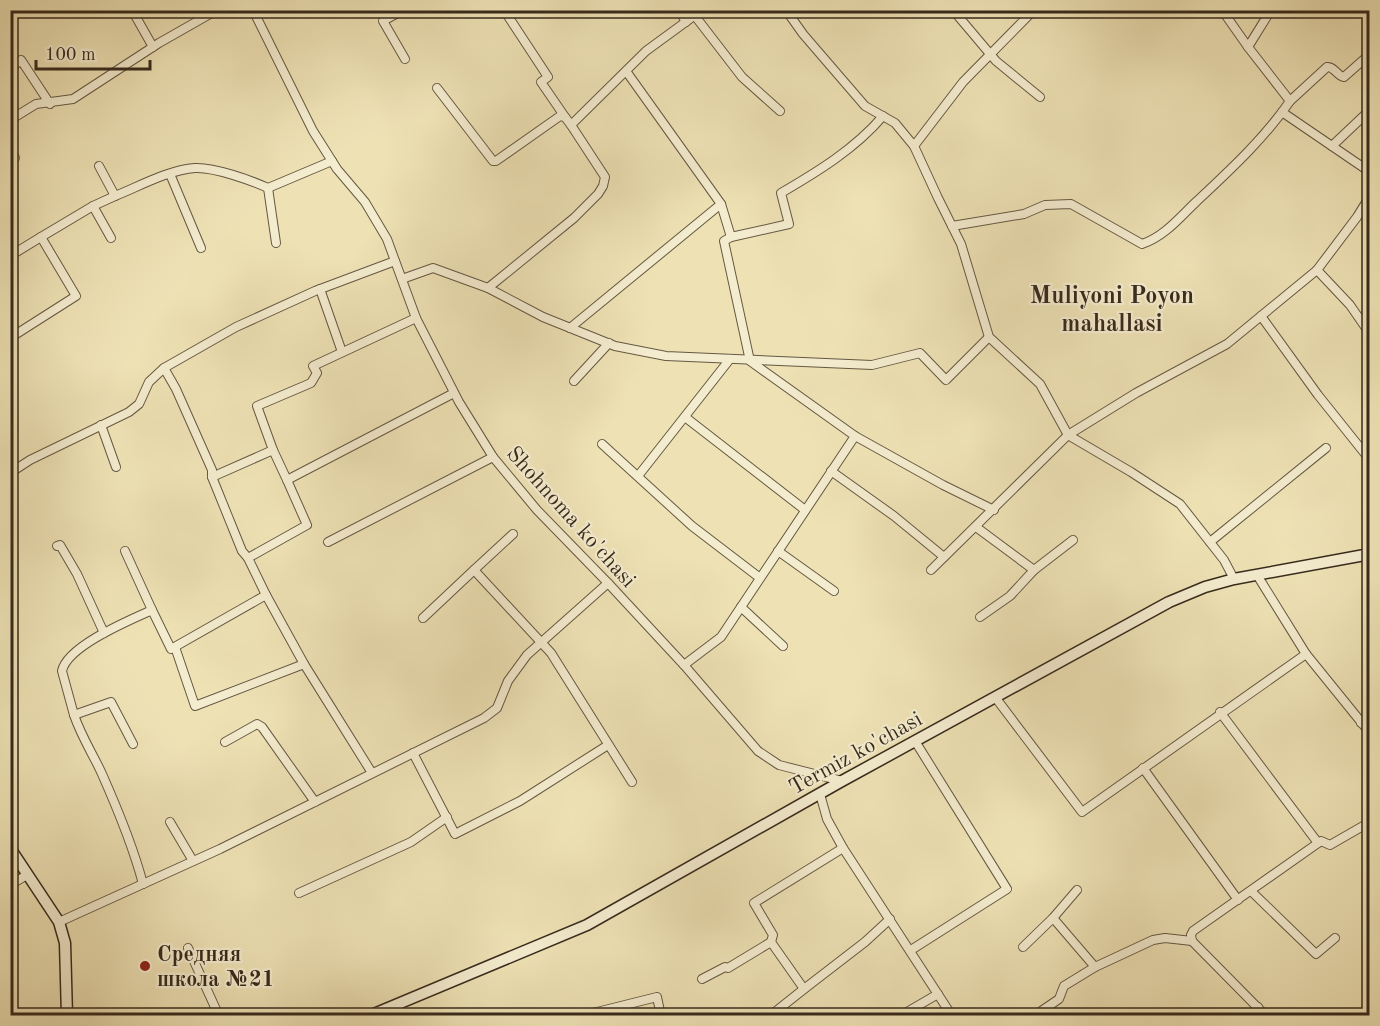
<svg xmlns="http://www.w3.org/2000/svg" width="1380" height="1026" viewBox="0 0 1380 1026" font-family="'Old Standard TT',serif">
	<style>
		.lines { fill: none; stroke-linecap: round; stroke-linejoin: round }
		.street-casing { stroke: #655842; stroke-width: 10 }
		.secondary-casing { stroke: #372a1c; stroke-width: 13 }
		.street { stroke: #f4eccf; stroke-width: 8 }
		.secondary { stroke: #f4eccf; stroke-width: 10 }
		.poi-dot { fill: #8f2418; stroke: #f4eccf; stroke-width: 2 }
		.labels { text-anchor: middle; stroke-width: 4.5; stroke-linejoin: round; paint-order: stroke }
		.street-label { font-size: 22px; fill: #372a1c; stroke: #f4eccf }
		.poi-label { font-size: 22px; font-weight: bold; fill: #372a1c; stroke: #f4eccf; text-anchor: start }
		.neighbourhood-label { font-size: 24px; font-weight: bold; fill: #372a1c; stroke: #f4eccf }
	</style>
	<rect width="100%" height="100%" fill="#eee2b5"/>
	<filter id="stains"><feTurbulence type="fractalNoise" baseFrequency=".00333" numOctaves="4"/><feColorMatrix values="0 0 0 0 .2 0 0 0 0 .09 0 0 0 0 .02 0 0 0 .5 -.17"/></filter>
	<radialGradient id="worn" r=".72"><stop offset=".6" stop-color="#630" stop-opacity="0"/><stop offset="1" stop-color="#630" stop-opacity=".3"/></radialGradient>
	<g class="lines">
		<g class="street-casing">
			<g id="street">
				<path d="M132,10L153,47"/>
				<path d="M253,10L313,131L337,169L365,202L387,239L416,318L459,402L493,457L537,510L608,583L684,665L758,751L779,765L842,781"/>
				<path d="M403,10L383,21L405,59"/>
				<path d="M504,10L548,77L541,82L565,117"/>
				<path d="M679,10L686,22"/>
				<path d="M786,10L803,34L865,106L895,123L914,146L938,198L961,244L989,337L1040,384L1068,435L1131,472L1180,504L1224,560L1234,579"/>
				<path d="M953,10L996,61L1040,97"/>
				<path d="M1222,10L1248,47L1271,10"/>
				<path d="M695,16L742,77L780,111"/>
				<path d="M10,59L15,65L21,60L50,104"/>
				<path d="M437,88L493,161H496L560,116L565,117L571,125"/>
				<path d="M1290,101L1327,67C1334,66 1337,76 1344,77L1370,54"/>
				<path d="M1282,112L1370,172"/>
				<path d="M10,120L36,104L73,99L159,43L217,10"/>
				<path d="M914,146L963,82L1034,10"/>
				<path d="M1332,146L1370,110"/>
				<path d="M10,151L15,158L10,161"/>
				<path d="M99,166L115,196C140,186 168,170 195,168C214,167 250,180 268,188L332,161"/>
				<path d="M170,174L201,248"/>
				<path d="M268,188L276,243"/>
				<path d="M721,204L731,237L724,241L750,361L855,436L943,485L994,510"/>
				<path d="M952,226L1024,214L1045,205L1071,204L1142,244C1164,237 1180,217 1196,202C1229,171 1264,139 1290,101L1248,47"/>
				<path d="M731,237L789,224L781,193C817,172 855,149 883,116"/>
				<path d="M111,238L93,206L115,196"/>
				<path d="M10,256L41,237"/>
				<path d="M1317,270L1357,217L1370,196"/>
				<path d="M402,279L433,268L488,288L574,218L598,194L603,186L605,177L571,125L646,51L702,10"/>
				<path d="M488,288L543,317L615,346L666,356L872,365L920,353L946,380L989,337"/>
				<path d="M320,289L342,352"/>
				<path d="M1261,316L1318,395L1370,460"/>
				<path d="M570,328L721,204L626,71"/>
				<path d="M10,338L76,296L41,237L93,206"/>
				<path d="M164,368L176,389L212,470V477L242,551L248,558"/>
				<path d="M574,381L609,343"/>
				<path d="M685,417L805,510"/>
				<path d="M101,425L116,467"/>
				<path d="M602,444L692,526L760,578"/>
				<path d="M273,450L257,406L311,383L317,373L313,366L416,318"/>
				<path d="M831,471L894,516L944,557"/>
				<path d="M10,473L30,460L129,412L139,404L149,382L164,368L236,327L315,291L395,261"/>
				<path d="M638,476L730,359"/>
				<path d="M212,477L273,450L287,480"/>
				<path d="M976,527L1034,570L1073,540"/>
				<path d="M328,542L493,457"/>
				<path d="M1210,542L1326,448"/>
				<path d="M57,546L60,545L77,574L104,633"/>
				<path d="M125,551L152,610"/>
				<path d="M778,551L834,591"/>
				<path d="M474,570L513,534"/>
				<path d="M931,570L1068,435L1136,393L1227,344L1317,270L1350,305L1370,334"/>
				<path d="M1257,575L1306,654L1370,733"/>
				<path d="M266,595L248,558L307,525L287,480L454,393"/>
				<path d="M741,607L783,646"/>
				<path d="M980,617L1010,596L1034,570"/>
				<path d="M423,618L474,570L551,653L632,782"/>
				<path d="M175,647L195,706L304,664L372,773"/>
				<path d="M684,665L721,637L855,436"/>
				<path d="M995,697L1082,812L1306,654"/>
				<path d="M1220,712L1318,843"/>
				<path d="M74,715C82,738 93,754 102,774C118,810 133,846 143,884"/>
				<path d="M1361,723L1370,714"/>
				<path d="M225,742L257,724L262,727L315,802"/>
				<path d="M133,744L111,702L74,715L62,671C67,646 130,620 152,610L171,649L266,595L304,664"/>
				<path d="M413,753L455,834L520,801L608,745"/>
				<path d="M1143,768L1238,900"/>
				<path d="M820,794L827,819L843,848L952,1016"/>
				<path d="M170,822L193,861"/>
				<path d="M10,885L27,875"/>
				<path d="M1251,891L1316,954L1335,938"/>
				<path d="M299,893L411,842L447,817"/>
				<path d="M59,922L220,849L484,718L497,708L508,681L527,655L608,583"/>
				<path d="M771,942L773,935L754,903L843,848"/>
				<path d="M1023,947L1053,918L1077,890"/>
				<path d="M188,948L219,1016"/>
				<path d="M911,950L1007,889L915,741"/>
				<path d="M1095,967L1153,940L1165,938L1192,941"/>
				<path d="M1367,975L1370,978"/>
				<path d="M702,979L725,967L728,968L771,942L804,989L865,942L890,919"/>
				<path d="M581,1016L657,997L661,1016"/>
				<path d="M770,1016L804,989"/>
				<path d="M900,1016L938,994"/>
				<path d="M1034,1016L1059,999L1064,986L1095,967L1053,918"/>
				<path d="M1150,1016L1152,1014"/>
				<path d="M1250,1016L1258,1007"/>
				<path d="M1266,1016L1192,941L1191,935L1193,931L1321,841L1330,845L1370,822"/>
			</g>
		</g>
		<g class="secondary-casing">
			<g id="secondary">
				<path d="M10,848L59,922L65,943L67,1016"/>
				<path d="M369,1016L587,925L842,781L1169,602L1205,587L1234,579L1370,554"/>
			</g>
		</g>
		<use href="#street" class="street"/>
		<use href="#secondary" class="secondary"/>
	</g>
	<circle class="poi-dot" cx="145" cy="966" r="6"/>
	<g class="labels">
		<g class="street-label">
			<text transform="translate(572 516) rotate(48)" y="8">Shohnoma ko'chasi</text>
			<text transform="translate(855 752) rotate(-29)" y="8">Termiz ko'chasi</text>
		</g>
		<g class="poi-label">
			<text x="157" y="961">Средняя<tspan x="157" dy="25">школа №21</tspan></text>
		</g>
		<g class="neighbourhood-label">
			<text x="1112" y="303">Muliyoni Poyon<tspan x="1112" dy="28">mahallasi</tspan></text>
		</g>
	</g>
	<rect width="1380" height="1026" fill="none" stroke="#eee2b5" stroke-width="36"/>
	<rect x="12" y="12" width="1356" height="1002" fill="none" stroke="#372a1c" stroke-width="3"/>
	<rect x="18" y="18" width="1344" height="990" fill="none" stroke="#372a1c" stroke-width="1.5"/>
	<path d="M36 60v9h114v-9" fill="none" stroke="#372a1c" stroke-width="3"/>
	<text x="45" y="60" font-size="18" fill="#372a1c" stroke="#f4eccf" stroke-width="4.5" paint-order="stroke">100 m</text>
	<rect width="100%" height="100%" filter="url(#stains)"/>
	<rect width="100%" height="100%" fill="url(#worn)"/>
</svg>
